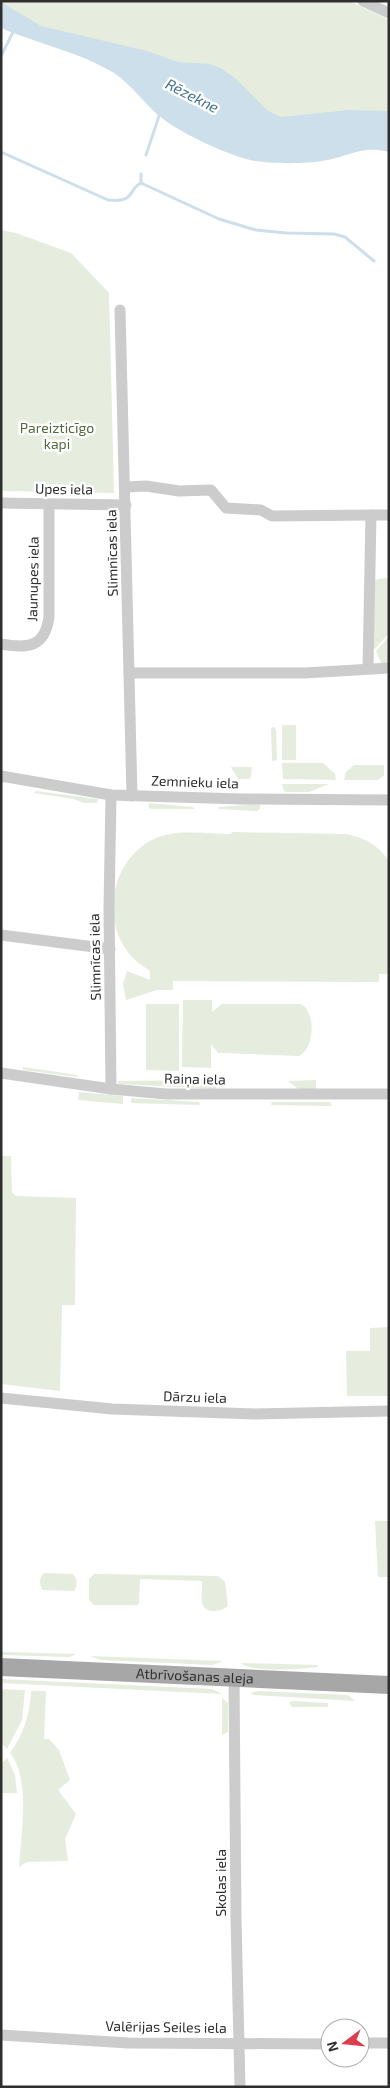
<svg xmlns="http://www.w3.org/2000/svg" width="390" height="2088" viewBox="0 0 390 2088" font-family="'Exo 2',sans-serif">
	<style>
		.green { fill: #e6ecde }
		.water { fill: #ccdfea }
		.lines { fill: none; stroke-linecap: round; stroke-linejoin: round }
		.stream { stroke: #ccdfea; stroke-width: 3 }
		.minor { stroke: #ccc; stroke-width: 11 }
		.primary { stroke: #a7a7a7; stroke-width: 18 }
		.labels { text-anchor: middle; stroke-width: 5; stroke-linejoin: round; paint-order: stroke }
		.park-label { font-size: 14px; fill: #54693f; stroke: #fff }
		.street-label { font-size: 14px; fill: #2f2f2f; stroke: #fff }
		.water-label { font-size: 15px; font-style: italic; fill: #42728d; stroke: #fff }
	</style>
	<rect width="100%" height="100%" fill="#fff"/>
	<g class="green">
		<path d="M1,1H349L389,20V132L287,137L1,13Z"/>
		<path d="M1,230L16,233L71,253L109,293L114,493L1,491Z"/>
		<path d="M389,578V633L375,649L373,648L372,583L378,579Z"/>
		<path d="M389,636V664L381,663L376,651Z"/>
		<rect x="282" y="725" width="14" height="35"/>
		<path d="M274,727L276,730L277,760L272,761L271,728Z"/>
		<path d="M282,763H323L335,774L336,780L283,779Z"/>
		<path d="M354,765H384V775L378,780H344L346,772Z"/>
		<path d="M231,767H252L251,777L249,779H238Z"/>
		<path d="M282,784H329L309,792H286L284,791Z"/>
		<path d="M36,791L98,799L97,803H84L74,799L34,793Z"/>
		<path d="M149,803L193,807L194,809H152L149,808Z"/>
		<path d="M260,804V809L257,811L219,809V807Z"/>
		<path d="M232,832L347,834C365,838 378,845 389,861V974H379V982L173,981V990H157L126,1000L123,984L127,971L150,980V971C145,967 139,964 134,959C100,926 109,862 152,840C175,828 206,834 231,834Z"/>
		<path d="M183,1000H212V1012L222,1004H301C316,1012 315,1048 299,1056L223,1053H218L211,1044V1068L182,1067Z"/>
		<path d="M146,1004H179V1071L146,1070Z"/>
		<path d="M23,1067L77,1075V1077L23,1070Z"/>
		<path d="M211,1080L217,1089L119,1084L117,1081Z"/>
		<path d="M316,1080V1089H298L288,1081Z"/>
		<path d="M79,1092L123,1096V1104L78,1100Z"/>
		<path d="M131,1098L199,1102L200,1105L131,1103Z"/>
		<path d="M272,1102H330L332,1106L271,1105Z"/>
		<path d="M1,1156H11L12,1192L16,1196L76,1198L75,1305H62L60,1391L1,1384Z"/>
		<path d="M389,1327V1396H347L346,1351H370V1328Z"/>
		<path d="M375,1521H389V1577H378Z"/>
		<path d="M44,1573L73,1574C77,1578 78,1586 74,1591L43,1590C39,1586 39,1576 44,1573Z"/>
		<path d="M94,1574L218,1576L225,1582L228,1606C223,1610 218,1611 212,1611C197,1610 203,1591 202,1581L140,1579L139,1603L137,1605H94L89,1600V1579Z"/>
		<path d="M1,1652L77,1654L69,1657L1,1655Z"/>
		<path d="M90,1656L223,1661L213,1665L101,1660Z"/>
		<path d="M241,1663L317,1665L318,1667C303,1669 250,1673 241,1663Z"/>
		<path d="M1,1679L212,1689L222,1694L1,1683Z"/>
		<path d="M1,1689L25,1690L22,1720L7,1749L1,1743Z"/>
		<path d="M31,1691H46L44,1739H49L59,1750L70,1780L58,1790L76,1814L65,1839L68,1861L27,1862L19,1867C21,1836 31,1777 10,1753C24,1734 30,1714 31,1691Z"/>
		<path d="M258,1691L348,1695L355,1701L254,1695L250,1693Z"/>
		<path d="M222,1698L228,1703V1732L222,1735Z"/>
		<path d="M292,1701L326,1703H328V1707H292L289,1703Z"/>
		<path d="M7,1758L15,1775L17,1793H1V1764Z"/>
	</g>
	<path class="water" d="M1,2L41,26L147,51L178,62L209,64L221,68L236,79L268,111L281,117L349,110L389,111V152C360,145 350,157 322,161C306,164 266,164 250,160C227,155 176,131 158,115C143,102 131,84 114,73C80,52 38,44 1,28Z"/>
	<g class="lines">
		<g class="stream">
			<path d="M1,56L14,30"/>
			<path d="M1,152L108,200C136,203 127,190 141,183"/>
			<path d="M146,155L160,113"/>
			<path d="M141,174V183"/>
			<path d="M141,183L219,219L256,230L286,233L334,234L345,237L374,261"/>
		</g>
		<g class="minor">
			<path d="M363,1L389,13"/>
			<path d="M120,310L132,796"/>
			<path d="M125,487L146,486L179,491L211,490L226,508L261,510L272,516L371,515"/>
			<path d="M1,503L126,505"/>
			<path d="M1,644C28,649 45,647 49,617V504"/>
			<path d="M368,668L371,515H389"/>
			<path d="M129,673H305L389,668"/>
			<path d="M1,776L111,795L241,799L389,800"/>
			<path d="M111,795L109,908L111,1089"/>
			<path d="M1,935L110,949"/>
			<path d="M1,1073L111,1089L166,1094H389"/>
			<path d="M1,1398L112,1409L255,1414L389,1411"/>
			<path d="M234,1678L236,1919L240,2087"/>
			<path d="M1,2035L128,2043L330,2044"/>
			<path d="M360,2043H389"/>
		</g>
		<path class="primary" id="s1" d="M1,1667L389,1685"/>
	</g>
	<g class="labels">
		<g class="park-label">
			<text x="57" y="433">Pareizticīgo<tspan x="57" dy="16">kapi</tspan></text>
		</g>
		<g class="street-label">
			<text transform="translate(64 489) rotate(1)" y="5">Upes iela</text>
			<text transform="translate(112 553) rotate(-91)" y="5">Slimnīcas iela</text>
			<text transform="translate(33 579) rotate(-89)" y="5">Jaunupes iela</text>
			<text transform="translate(195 782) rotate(2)" y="5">Zemnieku iela</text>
			<text transform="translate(95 957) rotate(-91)" y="5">Slimnīcas iela</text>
			<text transform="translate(195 1079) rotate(1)" y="5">Raiņa iela</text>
			<text transform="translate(195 1397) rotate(2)" y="5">Dārzu iela</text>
			<text dy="5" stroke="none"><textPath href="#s1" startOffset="194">Atbrīvošanas aleja</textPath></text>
			<text transform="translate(221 1883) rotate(-90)" y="5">Skolas iela</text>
			<text transform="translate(166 2027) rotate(1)" y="5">Valērijas Seiles iela</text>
		</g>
		<g class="water-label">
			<text transform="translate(192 96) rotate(27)" y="5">Rēzekne</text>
		</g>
	</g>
	<rect width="390" height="2088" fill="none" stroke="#2f2f2f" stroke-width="5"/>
	<g transform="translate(345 2043) rotate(254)"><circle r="24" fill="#ffffff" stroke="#acacac"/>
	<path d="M0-4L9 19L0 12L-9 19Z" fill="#db3d4d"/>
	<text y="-8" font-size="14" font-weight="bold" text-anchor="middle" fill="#2f2f2f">N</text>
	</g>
</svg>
